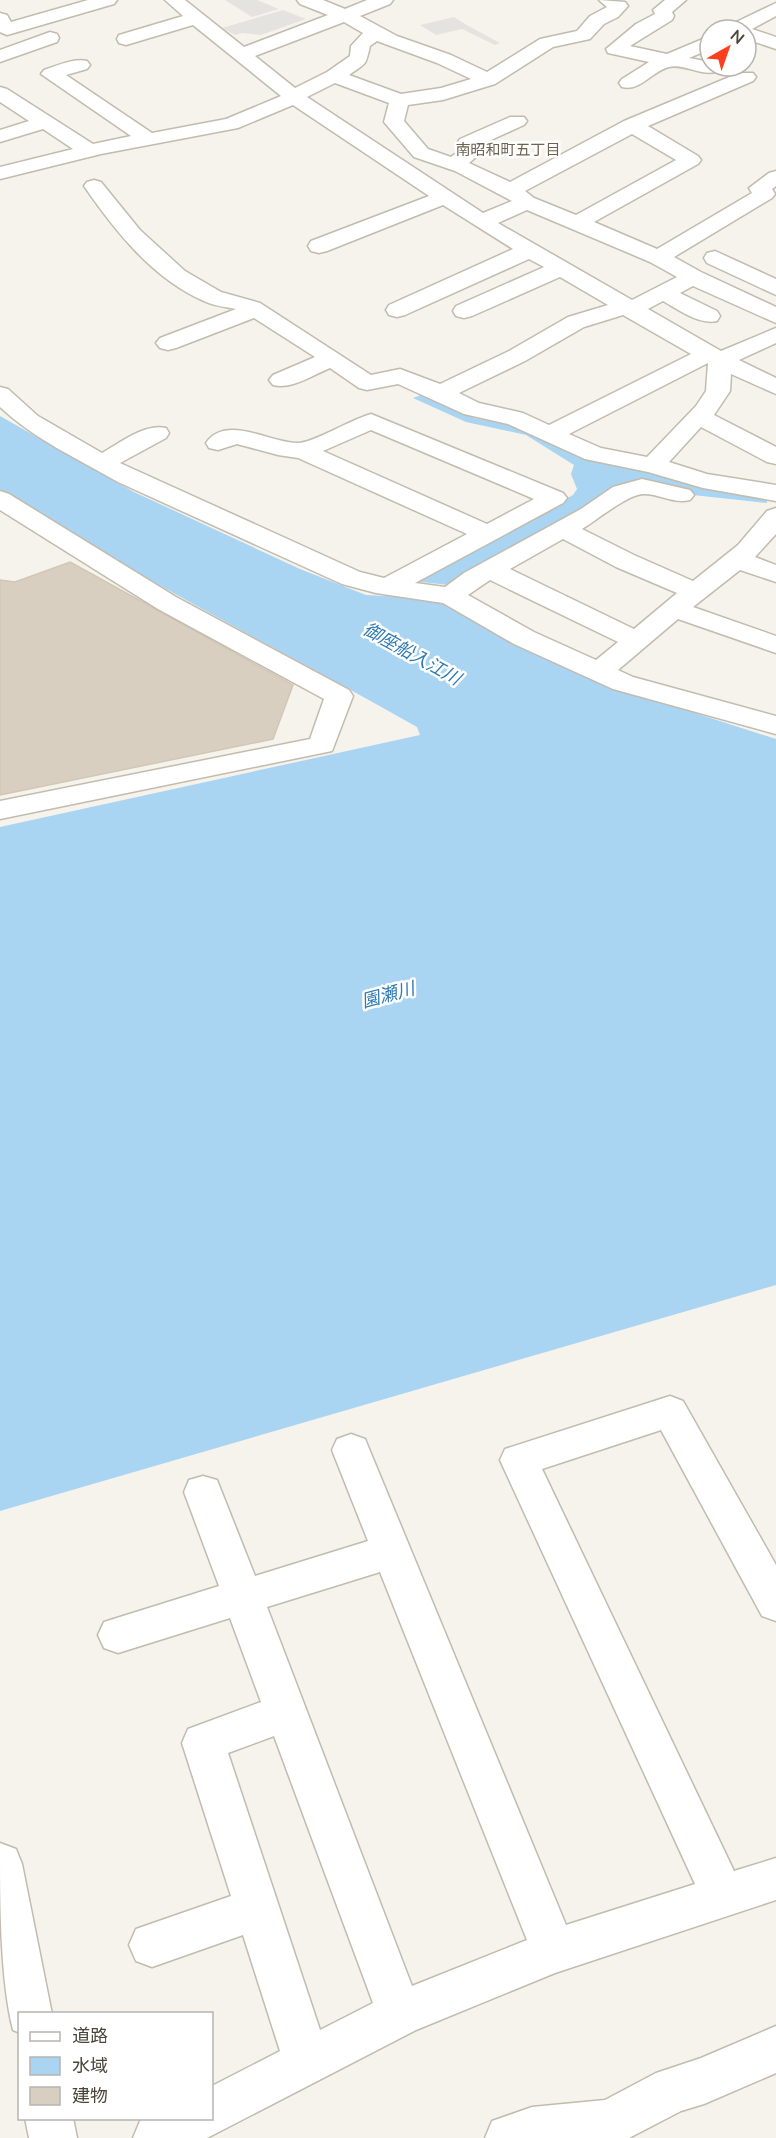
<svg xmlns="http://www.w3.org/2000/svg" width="776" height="2138" viewBox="0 0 776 2138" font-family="'Nunito Sans','Noto Sans JP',sans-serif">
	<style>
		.parking { fill: #e5e3e0 }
		.water { fill: #a9d4f2 }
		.building { fill: #d8cfc1; stroke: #d3c7b4; stroke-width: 1.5 }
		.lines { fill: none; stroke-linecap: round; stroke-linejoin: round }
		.minor-casing { stroke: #c2bbae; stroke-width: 3 }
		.minor { fill: #fff; fill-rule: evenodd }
		.labels { text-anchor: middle; stroke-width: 5; stroke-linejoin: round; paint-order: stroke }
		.far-neighbourhood-label { font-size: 15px; fill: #6e6250; stroke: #fff }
		.water-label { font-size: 18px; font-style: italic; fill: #2e7ab2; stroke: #fff }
	</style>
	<rect width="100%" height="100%" fill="#f6f3ec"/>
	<g class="parking">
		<path d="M225,0H257L279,9L252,17Z"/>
		<path d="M283,10L306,19L261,35L242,33L235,35L222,28Z"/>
		<path d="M454,17L465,24L500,43L495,45L462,29L436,35L420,25Z"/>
	</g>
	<g class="water">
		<path d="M421,395L434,397L474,418L509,425L549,441L767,496V503L693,495L658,484L449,585L413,581L573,495L577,489L571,474L574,465L526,435L466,422L413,398Z"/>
		<path d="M0,416L134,492L300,569L366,595L404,597L441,603L523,649L566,667L639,695L776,739V1285L0,1511V827L420,735L417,727C278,648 135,577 0,491Z"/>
	</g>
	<path class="building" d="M70,562L293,685L273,739L0,795V580L15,582Z"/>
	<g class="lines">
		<g class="minor-casing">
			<g id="minor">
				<path d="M88,0H117L114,4L14,33L7,35L0,32V13L7,15L11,22Z"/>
				<path d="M165,0H185L244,47L328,15L300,4L297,0H323L345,9L367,0H393L390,4L360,16L397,36L451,55L487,72L540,39L577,31L590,16L607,7L599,0L625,2L628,6L618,17L604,24L590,39L553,47L495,84L443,100L408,105L404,121L428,149L451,157L462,149L457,143L460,139L510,117H524L527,121L524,125L480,145L484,150L469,163L510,182L624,121L739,73H753L756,77L753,81L648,126L698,156L701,160L698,164L594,222L657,249L752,193L749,188L769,173L776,171V186L772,189L775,194L772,198L674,257L701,272L776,307V323L693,286L680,293L717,311L720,316L717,321C699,325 679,310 663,301L648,309L721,351L776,328V343L739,360L776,378V394L731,374L730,391L714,415L776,447V464L767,462L701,427L669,462L707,474L776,485V501L703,488L648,472L585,459L508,424L464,414L398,384L367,390L359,388L330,368C313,375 291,390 273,385L269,380L273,375L315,357L254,318L176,348L168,350L160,348L156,343L160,338L236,309C226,307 214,306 204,301C153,279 115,231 84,186L87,182L94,180L101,182L140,230L185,271L221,292L260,303L371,375L400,369L440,384L509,351L568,317L608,305L560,277L472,316L464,318L456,316L453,311L456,306L544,267L529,259L405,315L397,317L389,315L386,310L389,305L513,249L443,205L327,251L319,253L311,251L308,246L311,241L429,196L293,105L238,128L101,154L0,179V167L73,149L43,129L0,142V130L29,121L0,102V87L7,89L93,144L131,136L41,74L44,70C57,66 73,58 87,61L90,65L87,69L66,75L152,133L226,119L281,96L193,25L126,45L119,43L117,39L119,35L183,16ZM344,22L363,33L351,46L350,56L327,72L295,88L255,56ZM377,41L437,63L471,79L441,88L401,94L349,75C367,62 365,67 370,46ZM335,83L389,103L384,122L414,157L455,171L512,201L483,213L307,97ZM632,134L676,160L576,215L534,198L525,191ZM527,210L650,262L677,277L632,300L498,223ZM623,315L691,354L549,425L523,413L479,403L459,393L525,361L584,327ZM708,363L706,391L696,406L647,457L601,448L569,434Z"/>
				<path d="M665,0H686L672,12L674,16L672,20L630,46L667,54L710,36V49L689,58L710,62V66L719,68L716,72C700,76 683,63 669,67C652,71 640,92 622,87L619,83L622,79L649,62L608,53L606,49L636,24L655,14L653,10Z"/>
				<path d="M776,3V16L752,29L776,37V49L746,39V30H726L728,26Z"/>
				<path d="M50,32L57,34L59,38L57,42L0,62V50Z"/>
				<path d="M715,251L776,279V295L707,263L704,258L707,253Z"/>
				<path d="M0,387L8,389L38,416L102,453C120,443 145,423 166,428L169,433L166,438L120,463L360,572L384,578L467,534L298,458L278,455L237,444L218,450L209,448L206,443C226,414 270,443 298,443C313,443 352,419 371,414L563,493L567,498L563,503L415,583L445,587L464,573L581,509L613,487L642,479L690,490L694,495L690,500C673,504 660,494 644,494C628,494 597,520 582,529L634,555L693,581L738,545L767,511L776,508V534L755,557L776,565V582L740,570L693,607L776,636V653L678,619L618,670L633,677L776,716V734L613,689L514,644L443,603L376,593L342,584L118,482C78,459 34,439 0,407ZM371,430L534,499L487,524L323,451ZM563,539L616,567L677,593L634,629L510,569ZM490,580L618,642L596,660L534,632L468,595Z"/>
				<path d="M0,491L9,494L176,597L349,690L353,696L332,751L0,819V801L310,739L324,699L158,609L0,510Z"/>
				<path d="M670,1396L683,1401L776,1565V1621L762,1616L661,1430L542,1469L734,1871L776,1858V1900L555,1973L416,2030L207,2138H133L140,2121L145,2118H212V2086L280,2051L243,1935L152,1967L136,1961L129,1945L136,1929L231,1896L182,1743L188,1729L261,1702L230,1618L118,1653L104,1648L98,1635L104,1622L219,1586L184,1492L189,1480L203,1476L217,1480L255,1576L368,1541L332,1450L337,1439L351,1434L365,1439L566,1925L695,1884L500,1460L505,1449ZM380,1572L527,1940L412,1986L267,1607ZM274,1736L373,2003L320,2030L228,1753Z"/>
				<path d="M0,1843L16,1849L22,1864L52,2014H20V2033L13,2030C0,1979 0,1899 0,1843Z"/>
				<path d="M776,2026V2073L704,2104L681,2111L629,2138H485L492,2121L532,2107L605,2100L656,2073L701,2058Z"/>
				<path d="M25,2118H73L77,2138H29Z"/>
			</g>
		</g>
		<use href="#minor" class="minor"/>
	</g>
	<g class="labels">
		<g class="far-neighbourhood-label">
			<text x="508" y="155">南昭和町五丁目</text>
		</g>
		<g class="water-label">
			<text transform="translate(412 654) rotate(29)" y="6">御座船入江川</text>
			<text transform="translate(388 995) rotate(-15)" y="6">園瀬川</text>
		</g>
	</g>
	<rect x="18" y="2012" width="195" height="108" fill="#ffffff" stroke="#b7b4b0" stroke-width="1.5"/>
	<rect x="30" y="2032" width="30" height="9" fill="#ffffff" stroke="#b7b4b0" stroke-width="1.5"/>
	<text x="72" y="2042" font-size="18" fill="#4b4439">道路</text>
	<rect x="30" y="2057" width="30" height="18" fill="#a9d4f2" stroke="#b7b4b0" stroke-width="1.5"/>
	<text x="72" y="2072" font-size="18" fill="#4b4439">水域</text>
	<rect x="30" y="2087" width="30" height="18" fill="#d8cfc1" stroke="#b7b4b0" stroke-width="1.5"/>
	<text x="72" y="2102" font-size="18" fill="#4b4439">建物</text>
	<g transform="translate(728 48) rotate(40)"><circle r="28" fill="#ffffff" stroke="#b7b4b0" stroke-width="1.5"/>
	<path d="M0-4.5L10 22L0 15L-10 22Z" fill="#fc3f1d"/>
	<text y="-9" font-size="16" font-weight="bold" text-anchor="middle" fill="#4b4439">N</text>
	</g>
</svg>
